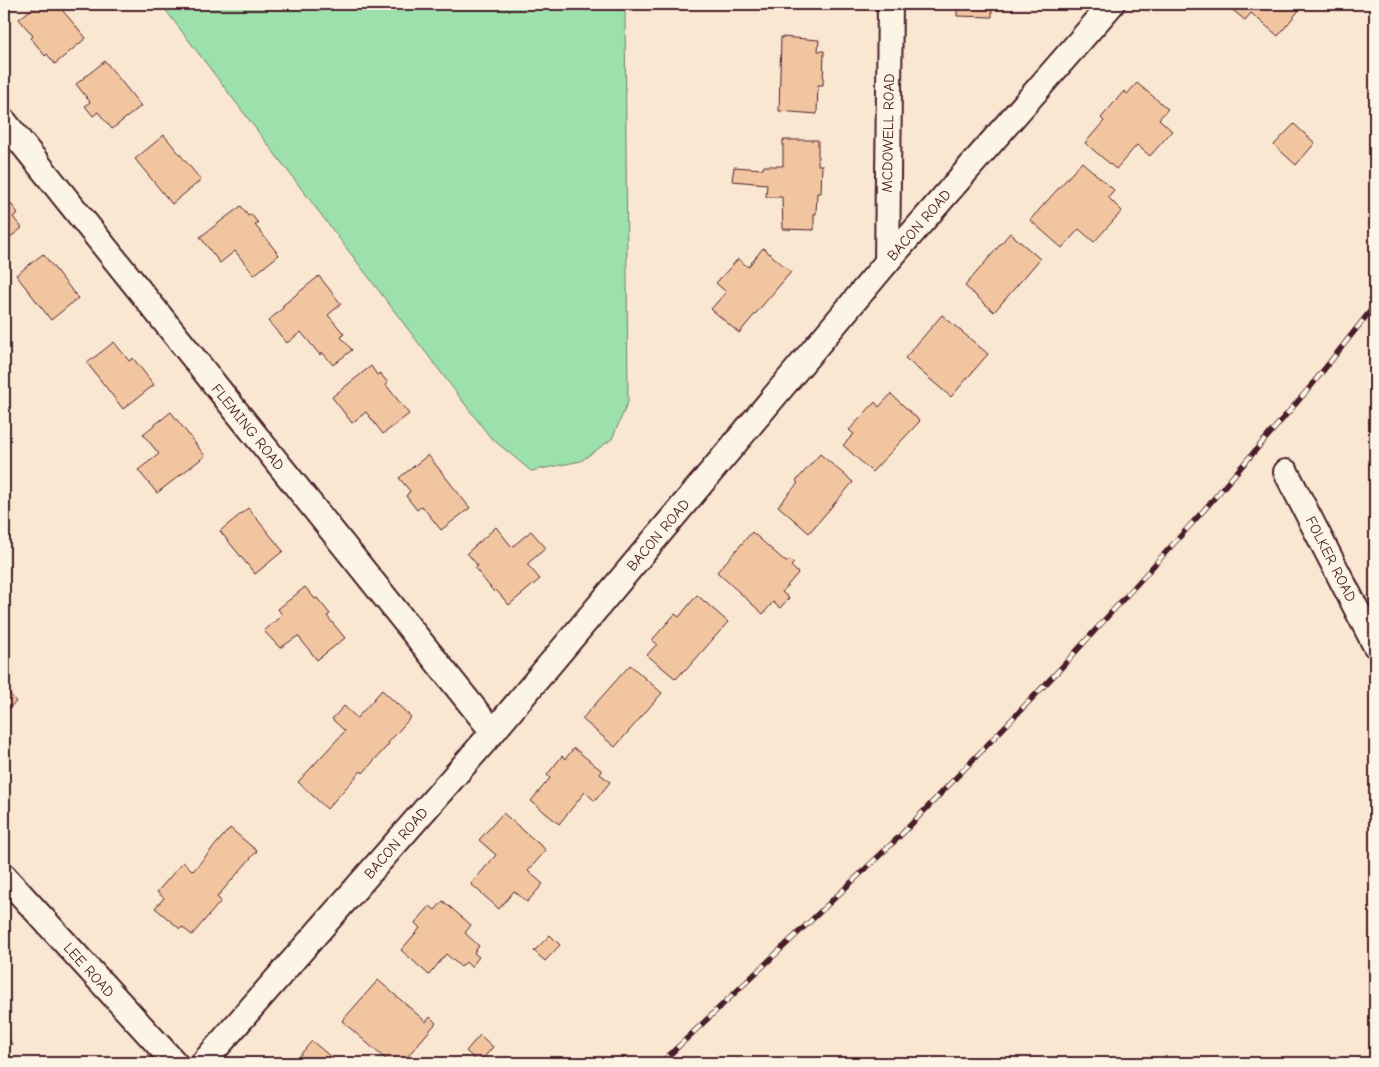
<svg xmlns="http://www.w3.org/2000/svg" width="1379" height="1067" viewBox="0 0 1379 1067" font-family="'Comic Neue',sans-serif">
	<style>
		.green { fill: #9ce0ac; stroke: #73806c }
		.building { fill: #f2c5a1; stroke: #4a1f2b }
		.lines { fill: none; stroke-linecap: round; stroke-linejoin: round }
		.minor-casing { stroke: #4a1f2b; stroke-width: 28 }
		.minor { stroke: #fcf5e5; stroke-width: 24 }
		.rail-casing { stroke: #4a1f2b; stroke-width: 5.5 }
		.rail { stroke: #fcf5e5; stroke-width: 4; stroke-dasharray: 11; stroke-linecap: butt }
		.labels { text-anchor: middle; stroke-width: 4; stroke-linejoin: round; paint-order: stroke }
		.street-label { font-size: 15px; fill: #4a1f2b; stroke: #fcf5e5 }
	</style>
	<rect width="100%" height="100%" fill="#f9e7d1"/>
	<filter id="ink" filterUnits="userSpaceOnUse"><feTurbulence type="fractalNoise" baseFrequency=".02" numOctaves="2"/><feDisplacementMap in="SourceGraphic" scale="10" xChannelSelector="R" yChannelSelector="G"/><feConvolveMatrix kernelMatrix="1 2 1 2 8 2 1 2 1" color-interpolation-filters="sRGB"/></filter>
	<g filter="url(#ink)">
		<path class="green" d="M161,4H625L628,402L612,439L581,461L531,471L490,437Z"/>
		<g class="building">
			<path d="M38,4H57L86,38L55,64L47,54L45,56L31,38L33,36L19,19Z"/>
			<path d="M954,4H992V17L957,16V5H954Z"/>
			<path d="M1225,4H1304L1278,36L1251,13L1245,20Z"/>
			<path d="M781,37L819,40L818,51H824L823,85H818L817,114L779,111Z"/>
			<path d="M105,61L141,106L112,129L98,112L93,116L85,106L90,102L76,84Z"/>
			<path d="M1137,83L1168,109L1159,119L1172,131L1150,156L1137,145L1116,169L1085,143L1104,121L1101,118L1124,91L1127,94Z"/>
			<path d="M1294,124L1315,143L1296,165L1274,145Z"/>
			<path d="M164,135L201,180L172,204L135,159Z"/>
			<path d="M783,140H818V165H822L821,193H817L816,214H814V230L783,229L782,197H766L767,184L732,181L734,167L763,169L764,166H783Z"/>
			<path d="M1082,162L1114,190L1108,197L1122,211L1094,242L1079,229L1062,248L1030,220Z"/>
			<path d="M4,195L18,213L13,217L22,228L4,242Z"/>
			<path d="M241,206L248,216L251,214L258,223L255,225L279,255L254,275L235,251L220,263L200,237Z"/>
			<path d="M1010,233L1040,259L994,312L965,286Z"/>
			<path d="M763,248L791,272L739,333L711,309L726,292L716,283L738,259L748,267Z"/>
			<path d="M43,254L78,298L51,320L16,275Z"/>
			<path d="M319,276L341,304L328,315L344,334L341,337L352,350L333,365L322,352L320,355L301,332L287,343L268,321L284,307L282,306Z"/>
			<path d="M942,315L988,354L951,397L905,358Z"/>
			<path d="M114,342L129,361L133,358L154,385L123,409L87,363Z"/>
			<path d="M371,366L377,375L380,373L388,383L386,385L409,414L383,434L366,412L352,423L332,397Z"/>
			<path d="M891,394L920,421L872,472L843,445L854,434L849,430L875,402L879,407Z"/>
			<path d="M171,412L205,456L157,493L138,470L159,454L143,434Z"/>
			<path d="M820,454L853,482L809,533L778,506L798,483L796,481Z"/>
			<path d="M428,455L470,508L441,530L422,506L417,510L406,496L410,491L399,478Z"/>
			<path d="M248,508L283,551L255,574L220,531Z"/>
			<path d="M496,527L512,547L531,531L546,548L527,564L540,579L509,605L496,590L494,592L475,568L478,566L467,553Z"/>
			<path d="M752,532L786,562L789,560L794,563L791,566L798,573L782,592L789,598L780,608L773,602L763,614L717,572Z"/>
			<path d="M305,587L315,599L317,598L330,614L327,616L345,638L317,660L298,636L280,648L264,631L282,615L278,609Z"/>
			<path d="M697,595L728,622L686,670L685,669L676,679L647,655L657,644L652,640L675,614L679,617Z"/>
			<path d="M630,665L662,693L615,747L582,719Z"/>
			<path d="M4,686L16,702L4,712Z"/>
			<path d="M382,690L411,717L388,743L389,744L363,773L361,771L327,809L298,782L345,731L332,719L344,706L357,718Z"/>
			<path d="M574,748L602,771L600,774L610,782L595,801L585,792L559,824L531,801L550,778L547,775L562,756L565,759Z"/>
			<path d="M503,813L546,850L528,871L543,884L527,902L514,891L499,909L471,884L496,855L479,840Z"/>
			<path d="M230,828L257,851L217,897L221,901L192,935L182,927L180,929L155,908L164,898L157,892L183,862L193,871Z"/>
			<path d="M443,901L471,925L465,933L479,946L474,953L479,957L471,967L466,962L461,967L446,954L429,975L401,950L420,928L415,923L430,906L435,910Z"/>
			<path d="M550,935L560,945L545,961L534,951Z"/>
			<path d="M378,980L426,1022L430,1017L436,1023L402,1063H390L342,1021Z"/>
			<path d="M4,1033L12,1044L4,1050Z"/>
			<path d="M480,1035L493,1047L479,1063L466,1051Z"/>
			<path d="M312,1041L338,1063H293Z"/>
		</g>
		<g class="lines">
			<g class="minor-casing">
				<g id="minor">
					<path d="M4,121L493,732"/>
					<path d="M887,262L890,4"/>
					<path d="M1286,472L1375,645"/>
					<path d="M4,876L175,1063"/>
					<path d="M203,1063L493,732L887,262L1112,4"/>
				</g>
			</g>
			<use href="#minor" class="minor"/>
			<g class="rail-casing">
				<path id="rail" d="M661,1063L900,836L1061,668L1204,510L1311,386L1375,305"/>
			</g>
			<use href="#rail" class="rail"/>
		</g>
	</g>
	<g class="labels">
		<g class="street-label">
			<text transform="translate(888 133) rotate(-89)" y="5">MCDOWELL ROAD</text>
			<text transform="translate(919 225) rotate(-49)" y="5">BACON ROAD</text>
			<text transform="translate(248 427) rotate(51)" y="5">FLEMING ROAD</text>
			<text transform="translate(658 535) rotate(-50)" y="5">BACON ROAD</text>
			<text transform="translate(1331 559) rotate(63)" y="5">FOLKER ROAD</text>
			<text transform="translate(396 843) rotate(-49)" y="5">BACON ROAD</text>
			<text transform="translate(89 970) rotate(48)" y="5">LEE ROAD</text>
		</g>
	</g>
	<rect width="1379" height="1067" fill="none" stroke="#fcf5e5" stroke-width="20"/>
	<rect x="10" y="10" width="1359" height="1047" fill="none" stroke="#4a1f2b" stroke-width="2" filter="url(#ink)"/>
</svg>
